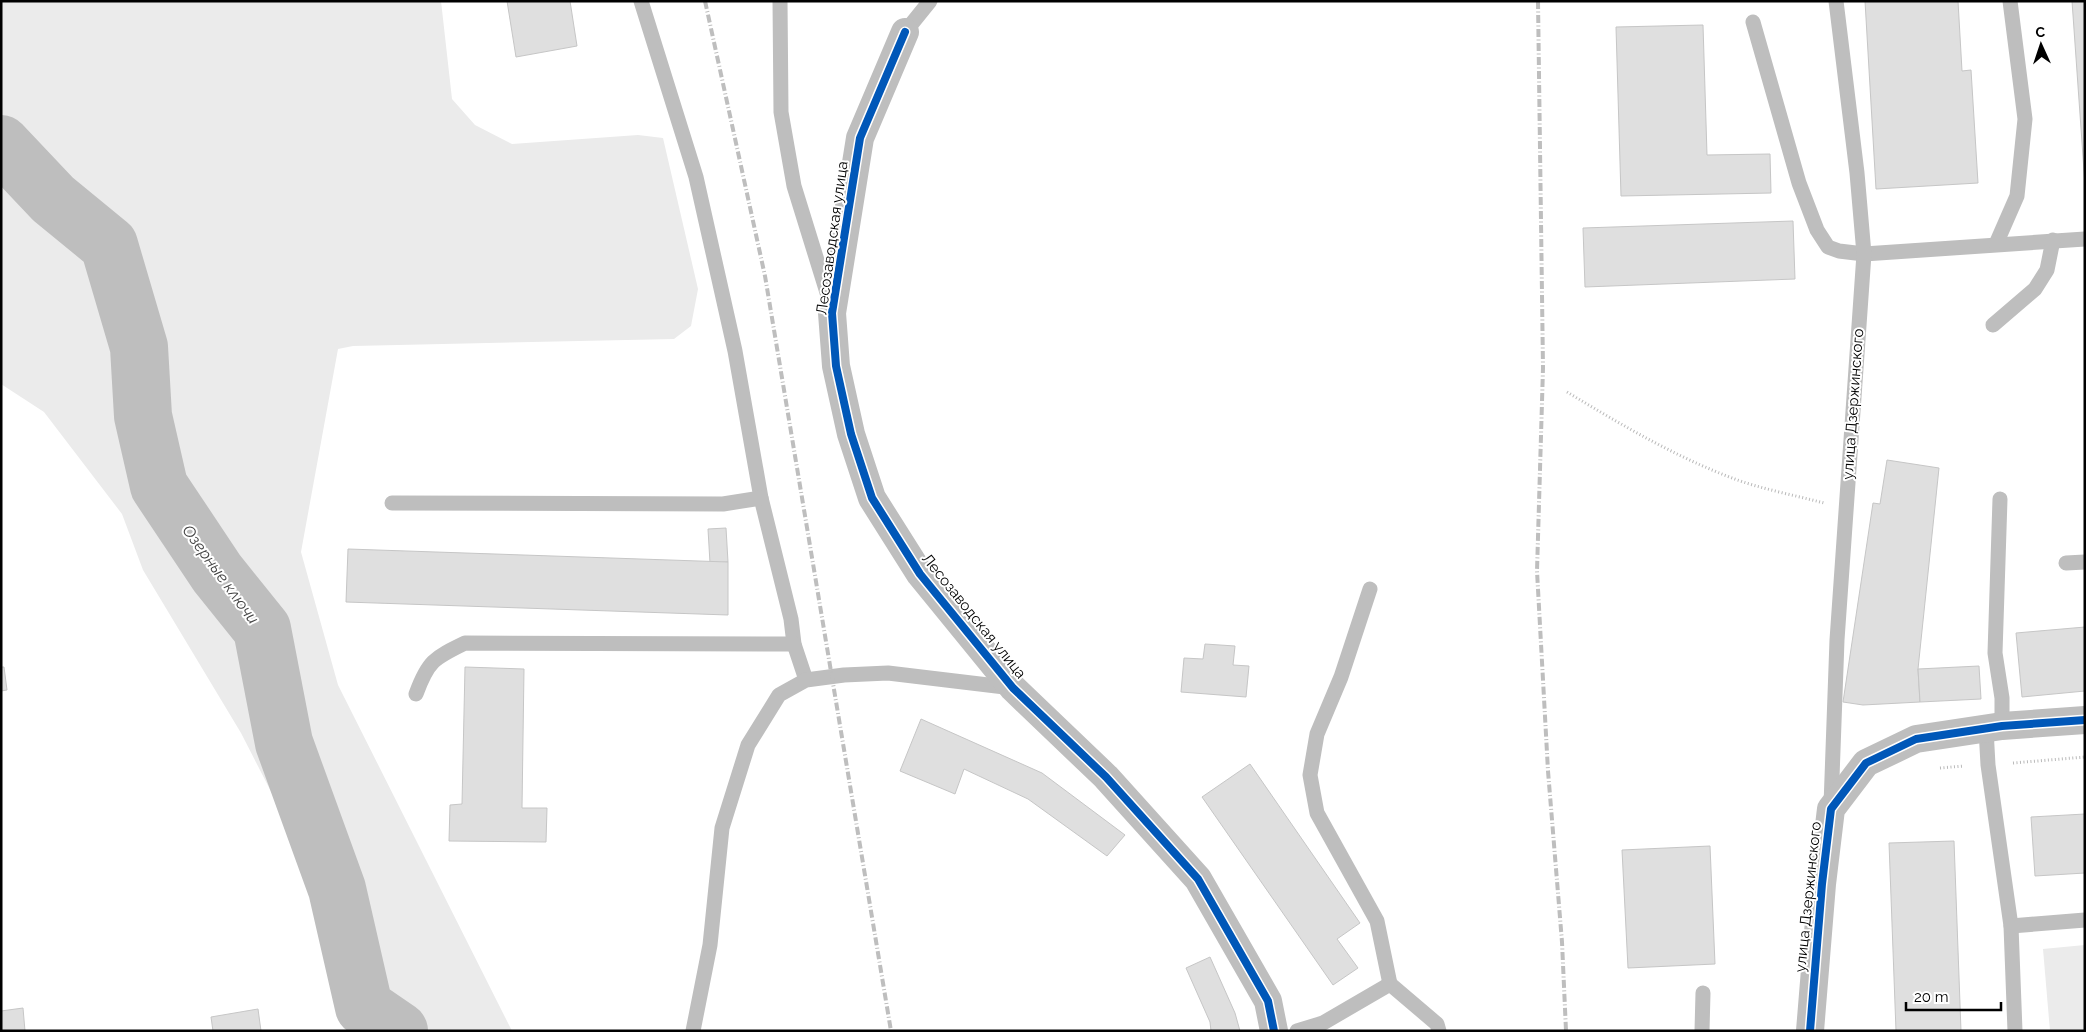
<svg xmlns="http://www.w3.org/2000/svg" width="2086" height="1032" viewBox="0 0 2086 1032" font-family="Raleway,sans-serif">
	<style>
		.green { fill: #ebebeb }
		.lines { fill: none; stroke-linecap: round; stroke-linejoin: round }
		.river { stroke: #bebebe; stroke-width: 58 }
		.building { fill: #dfdfdf; stroke: #c6c6c6 }
		.path { stroke: #b9b9b9; stroke-width: 3; stroke-dasharray: 1 2.5; stroke-linecap: butt }
		.service { stroke: #bebebe; stroke-width: 15 }
		.minor { stroke: #bebebe; stroke-width: 28 }
		.tertiary { stroke: #bebebe; stroke-width: 28 }
		.rail { stroke: #bebebe; stroke-width: 4; stroke-dasharray: 8 2.5 1 2.5; stroke-linecap: butt }
		.cycleway-casing { stroke: #fff; stroke-width: 11 }
		.cycleway { stroke: #0057b8; stroke-width: 8 }
		.labels { text-anchor: middle; stroke-width: 4; stroke-linejoin: round; paint-order: stroke }
		.street-label { font-size: 15px; fill: #000; stroke: #fff }
		.water-label { font-size: 16px; font-style: italic; fill: #434343; stroke: #fff }
	</style>
	<rect width="100%" height="100%" fill="#fff"/>
	<g class="green">
		<path d="M1,1H441L452,99L475,125L512,144L638,135L663,138L698,289L691,326L674,339L353,346L338,349L301,552L338,685L512,1031H380L320,942L304,856L241,733L143,570L122,514L44,412L1,384Z"/>
		<path d="M2085,945V1031H2050L2043,949Z"/>
	</g>
	<g class="lines">
		<path class="river" d="M1,144L53,199L109,245L139,347L143,416L159,486L217,573L262,629L284,743L337,889L364,1007L399,1031"/>
	</g>
	<g class="building">
		<path d="M507,1H570L577,46L516,57Z"/>
		<path d="M1865,1H1958L1962,71L1971,70L1978,183L1876,189Z"/>
		<path d="M2072,1H2085V185Z"/>
		<path d="M1703,25L1707,155L1770,154L1771,193L1621,196L1616,27Z"/>
		<path d="M1793,221L1795,279L1585,287L1583,228Z"/>
		<path d="M1887,460L1939,468L1918,669L1920,702L1863,705L1843,702L1873,503L1880,504Z"/>
		<path d="M726,528L728,562L710,563L708,529Z"/>
		<path d="M348,549L728,562V615L346,602Z"/>
		<path d="M2085,627V691L2022,697L2016,633Z"/>
		<path d="M1205,644L1235,646L1233,665L1249,666L1246,697L1181,692L1184,658L1203,659Z"/>
		<path d="M1979,666L1981,699L1920,702L1918,669Z"/>
		<path d="M1,667H4L7,690L1,691Z"/>
		<path d="M465,667L524,669L522,808H547L546,842L449,841L450,805L462,804Z"/>
		<path d="M921,719L1042,773L1125,835L1107,856L1028,799L964,769L955,794L900,771Z"/>
		<path d="M1250,764L1360,923L1337,939L1358,968L1333,985L1202,797Z"/>
		<path d="M2085,814V873L2035,876L2031,817Z"/>
		<path d="M1954,841L1961,1031H1896L1889,843Z"/>
		<path d="M1710,846L1715,964L1628,968L1622,850Z"/>
		<path d="M1210,957L1235,1013L1240,1031H1211L1210,1022L1186,968Z"/>
		<path d="M23,1008L25,1031H1V1011Z"/>
		<path d="M258,1009L261,1031H213L211,1017Z"/>
	</g>
	<g class="lines">
		<g class="path">
			<path d="M1567,392C1620,424 1674,456 1732,478C1761,489 1794,495 1824,503"/>
			<path d="M2013,763L2085,757"/>
			<path d="M1940,768L1964,766"/>
		</g>
		<g class="service">
			<path d="M641,1L696,177L735,351L761,498L791,619L794,644L806,680"/>
			<path d="M780,1L781,112L794,186L829,299"/>
			<path d="M1753,22L1799,183L1817,230L1828,247L1839,251L1864,254L2085,239"/>
			<path d="M905,32L930,1"/>
			<path d="M1996,244L2017,196L2025,119L2010,1"/>
			<path d="M1993,325L2035,289L2047,270L2053,240"/>
			<path d="M2000,499L1995,653L2002,698V726"/>
			<path d="M392,503L723,504L761,498"/>
			<path d="M2066,563L2085,562"/>
			<path d="M1370,589L1341,677L1317,734L1310,775L1317,813L1377,921L1390,984"/>
			<path d="M416,694C428,661 434,658 465,643L794,644"/>
			<path d="M1986,729L1988,765L2011,926L2015,1031"/>
			<path d="M1831,805L1837,640L1864,254L1857,173L1836,1"/>
			<path d="M2011,926L2085,920"/>
			<path d="M693,1031L710,945L722,828L748,745L779,695L806,680L844,675L888,673L1013,688"/>
			<path d="M1297,1031L1323,1023L1390,984L1437,1024L1439,1031"/>
			<path d="M1702,1031L1703,993"/>
		</g>
		<path class="minor" d="M905,32L860,138L832,313L836,366L851,434L872,498L920,574L1013,688L1106,777L1198,879L1268,1001L1274,1031"/>
		<path class="tertiary" d="M1810,1031L1822,884L1831,809L1866,763L1916,739L2002,726L2085,720"/>
		<g class="rail">
			<path d="M705,1L765,276L891,1031"/>
			<path d="M1538,1L1543,368L1537,571L1548,771L1562,942L1566,1031"/>
		</g>
		<g class="cycleway-casing">
			<g id="cycleway">
				<path d="M905,32L860,138L832,313L836,366L851,434L872,498L920,574L1013,688L1106,777L1198,879L1268,1001L1274,1031"/>
				<path d="M1810,1031L1822,884L1831,809L1866,763L1916,739L2002,726L2085,720"/>
			</g>
		</g>
		<use href="#cycleway" class="cycleway"/>
	</g>
	<g class="labels">
		<g class="street-label">
			<text transform="translate(832 238) rotate(-82)" y="5">Лесозаводская улица</text>
			<text transform="translate(1853 404) rotate(-86)" y="5">улица Дзержинского</text>
			<text transform="translate(974 616) rotate(51)" y="5">Лесозаводская улица</text>
			<text transform="translate(1808 897) rotate(-84)" y="5">улица Дзержинского</text>
		</g>
		<g class="water-label">
			<text transform="translate(221 574) rotate(54)" y="6">Озерные ключи</text>
		</g>
	</g>
	<rect width="2086" height="1032" fill="none" stroke="#000000" stroke-width="5"/>
	<g transform="translate(2041 45) rotate(357)" stroke="#ffffff" stroke-width="4" paint-order="stroke">
	<path d="M0-4L9 19L0 12L-9 19Z" fill="#000000"/>
	<text y="-8" font-size="14" font-weight="bold" text-anchor="middle" fill="#000000">С</text>
	</g>
	<path d="M1906 1002v8h95v-8" fill="none" stroke="#000000" stroke-width="2.5"/>
	<text x="1914" y="1002" font-size="15" fill="#000000" stroke="#ffffff" stroke-width="4" paint-order="stroke">20 m</text>
</svg>
